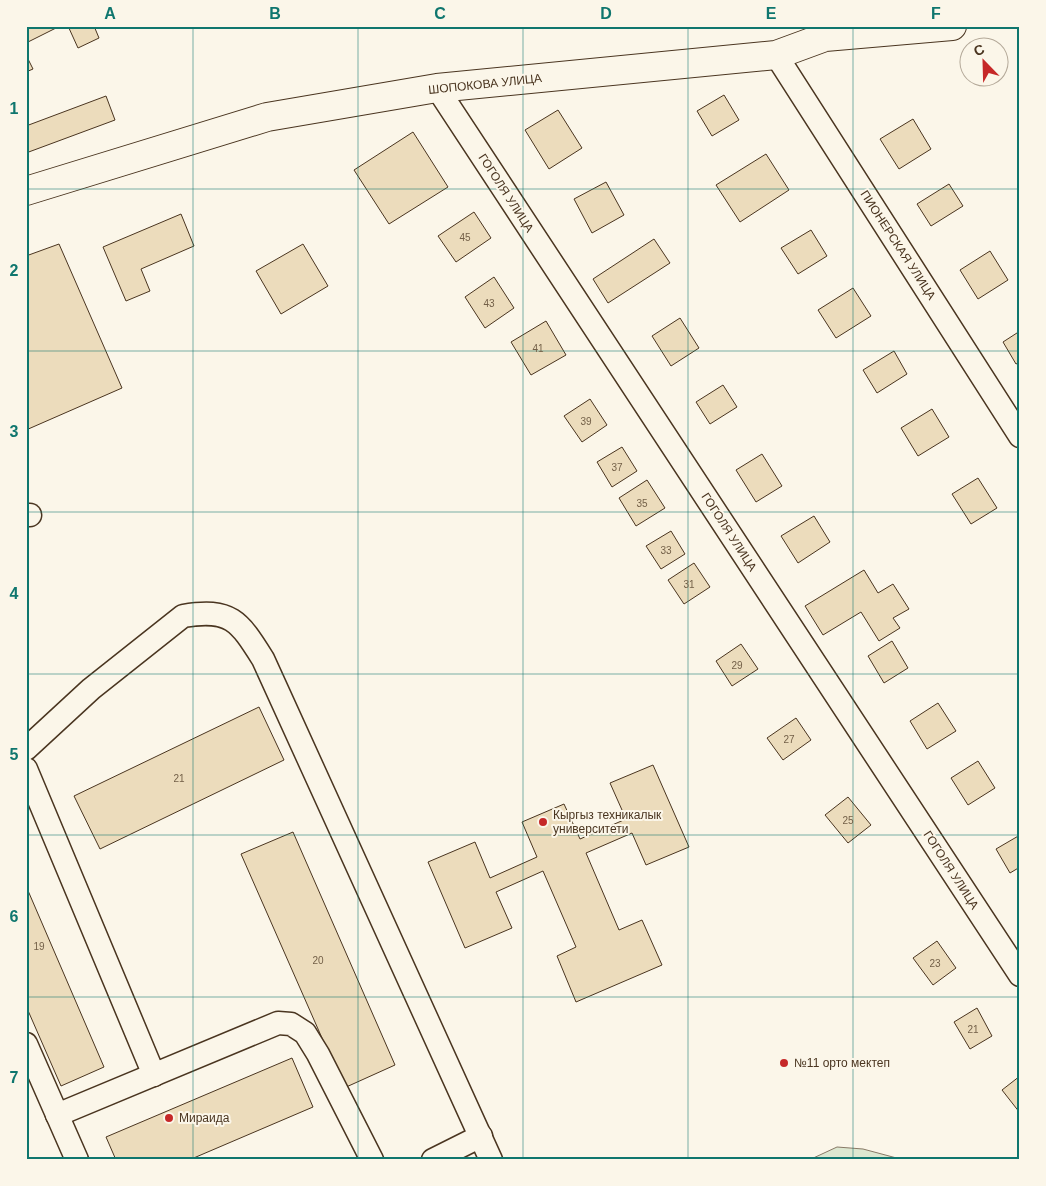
<svg xmlns="http://www.w3.org/2000/svg" width="1046" height="1186" viewBox="0 0 1046 1186" font-family="Arial,sans-serif">
	<style>
		.green { fill: #dce7d0; stroke: #887966 }
		.building { fill: #ecdcbc; stroke: #4a3520 }
		.lines { fill: none; stroke-linecap: round; stroke-linejoin: round }
		.street-casing { stroke: #4a3520; stroke-width: 25 }
		.secondary-casing { stroke: #4a3520; stroke-width: 30 }
		.street { stroke: #fbf6e9; stroke-width: 22 }
		.secondary { stroke: #fbf6e9; stroke-width: 28 }
		.grid { fill: none; stroke: #0f766e; stroke-width: 1; stroke-opacity: 0.55 }
		.poi-dot { fill: #c62828; stroke: #fbf6e9; stroke-width: 2 }
		.labels { text-anchor: middle; stroke-width: 4; stroke-linejoin: round; paint-order: stroke }
		.number-label { font-size: 10px; fill: #725f47 }
		.street-label { font-size: 12px; fill: #4a3520; stroke: #fbf6e9 }
		.poi-label { font-size: 12px; fill: #4a3520; stroke: #fbf6e9; text-anchor: start }
		.neatline { fill: none; stroke: #0f766e; stroke-width: 2 }
		.grid-label { font-size: 16px; text-anchor: middle; font-weight: bold; fill: #0f766e }
	</style>
	<rect width="100%" height="100%" fill="#fbf6e9"/>
	<path class="green" d="M837,1147L863,1149L904,1160H809Z"/>
	<g class="building">
		<path d="M26,26H60L26,43Z"/>
		<path d="M68,26H94L99,38L78,48Z"/>
		<path d="M26,55L33,69L26,72Z"/>
		<path d="M724,95L739,120L712,136L697,111Z"/>
		<path d="M106,96L115,120L26,153V126Z"/>
		<path d="M558,110L582,148L549,169L525,130Z"/>
		<path d="M913,119L931,149L899,169L880,139Z"/>
		<path d="M413,132L448,187L389,224L354,170Z"/>
		<path d="M766,154L789,190L740,222L716,185Z"/>
		<path d="M606,182L624,215L592,233L574,199Z"/>
		<path d="M949,184L963,206L931,226L917,204Z"/>
		<path d="M474,212L491,238L456,262L438,236Z"/>
		<path d="M181,214L194,246L141,269L150,291L126,301L103,247Z"/>
		<path d="M811,230L827,256L798,274L781,248Z"/>
		<path d="M654,239L670,263L608,303L593,279Z"/>
		<path d="M59,244L122,388L26,430V256Z"/>
		<path d="M303,244L328,286L281,314L256,271Z"/>
		<path d="M990,251L1008,280L978,299L960,270Z"/>
		<path d="M494,277L514,308L485,328L465,297Z"/>
		<path d="M853,288L871,316L836,338L818,310Z"/>
		<path d="M680,318L699,348L671,366L652,336Z"/>
		<path d="M546,321L566,355L531,375L511,342Z"/>
		<path d="M1020,331V362L1016,364L1003,342Z"/>
		<path d="M894,351L907,374L877,393L863,370Z"/>
		<path d="M723,385L737,407L710,424L696,402Z"/>
		<path d="M590,399L607,425L582,442L564,416Z"/>
		<path d="M932,409L949,437L918,456L901,428Z"/>
		<path d="M622,447L637,471L612,487L597,462Z"/>
		<path d="M762,454L782,486L756,502L736,470Z"/>
		<path d="M978,478L997,508L971,524L952,494Z"/>
		<path d="M647,480L665,508L636,526L619,498Z"/>
		<path d="M814,516L830,542L798,563L781,536Z"/>
		<path d="M671,531L685,554L661,569L646,546Z"/>
		<path d="M694,563L710,587L684,604L668,580Z"/>
		<path d="M864,570L878,593L893,584L909,609L893,618L900,628L879,641L861,612L823,635L805,606Z"/>
		<path d="M892,641L908,668L884,683L868,656Z"/>
		<path d="M741,644L758,669L732,686L716,661Z"/>
		<path d="M938,703L956,731L927,749L910,721Z"/>
		<path d="M259,707L284,760L100,849L74,796Z"/>
		<path d="M796,718L811,740L783,760L767,738Z"/>
		<path d="M978,761L995,788L968,805L951,778Z"/>
		<path d="M653,765L689,847L646,865L632,833L586,853L619,930L642,920L662,965L576,1002L557,956L576,947L543,871L496,892L512,928L465,948L428,862L475,842L490,878L537,857L522,822L564,804L580,839L626,819L610,783Z"/>
		<path d="M848,797L871,825L848,843L825,815Z"/>
		<path d="M293,832L395,1065L344,1088L241,854Z"/>
		<path d="M1020,835V867L1010,873L996,849Z"/>
		<path d="M26,886L104,1067L61,1086L26,1006Z"/>
		<path d="M937,941L956,968L933,985L913,958Z"/>
		<path d="M977,1008L992,1036L970,1049L954,1022Z"/>
		<path d="M292,1058L313,1107L189,1160H116L106,1137Z"/>
		<path d="M1020,1076V1113L1002,1090Z"/>
	</g>
	<g class="lines">
		<g class="street-casing">
			<g id="street">
				<path d="M776,55L1020,436"/>
				<path d="M437,88L1020,975"/>
				<path d="M26,515H30"/>
				<path d="M26,749L91,689L183,616C231,608 239,621 263,659L491,1160"/>
				<path d="M26,769L154,1075"/>
				<path d="M26,1044L77,1160"/>
				<path d="M57,1115L278,1023L291,1024L305,1033L318,1054L372,1160"/>
				<path d="M433,1160L481,1136"/>
			</g>
		</g>
		<g class="secondary-casing">
			<path id="secondary" d="M26,191L267,117L437,88L776,55L825,37L952,26"/>
		</g>
		<use href="#street" class="street"/>
		<use href="#secondary" class="secondary"/>
	</g>
	<path class="grid" d="M193,26V1160M358,26V1160M523,26V1160M688,26V1160M853,26V1160M26,189H1020M26,351H1020M26,512H1020M26,674H1020M26,835H1020M26,997H1020"/>
	<g class="poi-dot">
		<circle cx="543" cy="822" r="5"/>
		<circle cx="784" cy="1063" r="5"/>
		<circle cx="169" cy="1118" r="5"/>
	</g>
	<g class="labels">
		<g class="number-label">
			<text x="465" y="241">45</text>
			<text x="489" y="307">43</text>
			<text x="538" y="352">41</text>
			<text x="586" y="425">39</text>
			<text x="617" y="471">37</text>
			<text x="642" y="507">35</text>
			<text x="666" y="554">33</text>
			<text x="689" y="588">31</text>
			<text x="737" y="669">29</text>
			<text x="789" y="743">27</text>
			<text x="179" y="782">21</text>
			<text x="848" y="824">25</text>
			<text x="39" y="950">19</text>
			<text x="318" y="964">20</text>
			<text x="935" y="967">23</text>
			<text x="973" y="1033">21</text>
		</g>
		<g class="street-label">
			<text transform="translate(485 84) rotate(-6)" y="4">ШОПОКОВА УЛИЦА</text>
			<text transform="translate(506 193) rotate(57)" y="4">ГОГОЛЯ УЛИЦА</text>
			<text transform="translate(898 245) rotate(57)" y="4">ПИОНЕРСКАЯ УЛИЦА</text>
			<text transform="translate(729 532) rotate(57)" y="4">ГОГОЛЯ УЛИЦА</text>
			<text transform="translate(951 870) rotate(57)" y="4">ГОГОЛЯ УЛИЦА</text>
		</g>
		<g class="poi-label">
			<text x="553" y="819">Кыргыз техникалык<tspan x="553" dy="14">университети</tspan></text>
			<text x="794" y="1067">№11 орто мектеп</text>
			<text x="179" y="1122">Мираида</text>
		</g>
	</g>
	<rect width="1046" height="1186" fill="none" stroke="#fbf6e9" stroke-width="55"/>
	<g transform="translate(984 62) rotate(337)"><circle r="24" fill="#fbf6e9" stroke="#b4a999"/>
	<path d="M0-4L9 19L0 12L-9 19Z" fill="#c62828"/>
	<text y="-8" font-size="14" font-weight="bold" text-anchor="middle" fill="#4a3520">С</text>
	</g>
	<rect x="28" y="28" width="990" height="1130" class="neatline"/>
	<g class="grid-label">
		<text x="110" y="19">A</text>
		<text x="275" y="19">B</text>
		<text x="440" y="19">C</text>
		<text x="606" y="19">D</text>
		<text x="771" y="19">E</text>
		<text x="936" y="19">F</text>
		<text x="14" y="114">1</text>
		<text x="14" y="276">2</text>
		<text x="14" y="437">3</text>
		<text x="14" y="599">4</text>
		<text x="14" y="760">5</text>
		<text x="14" y="922">6</text>
		<text x="14" y="1083">7</text>
	</g>
</svg>
